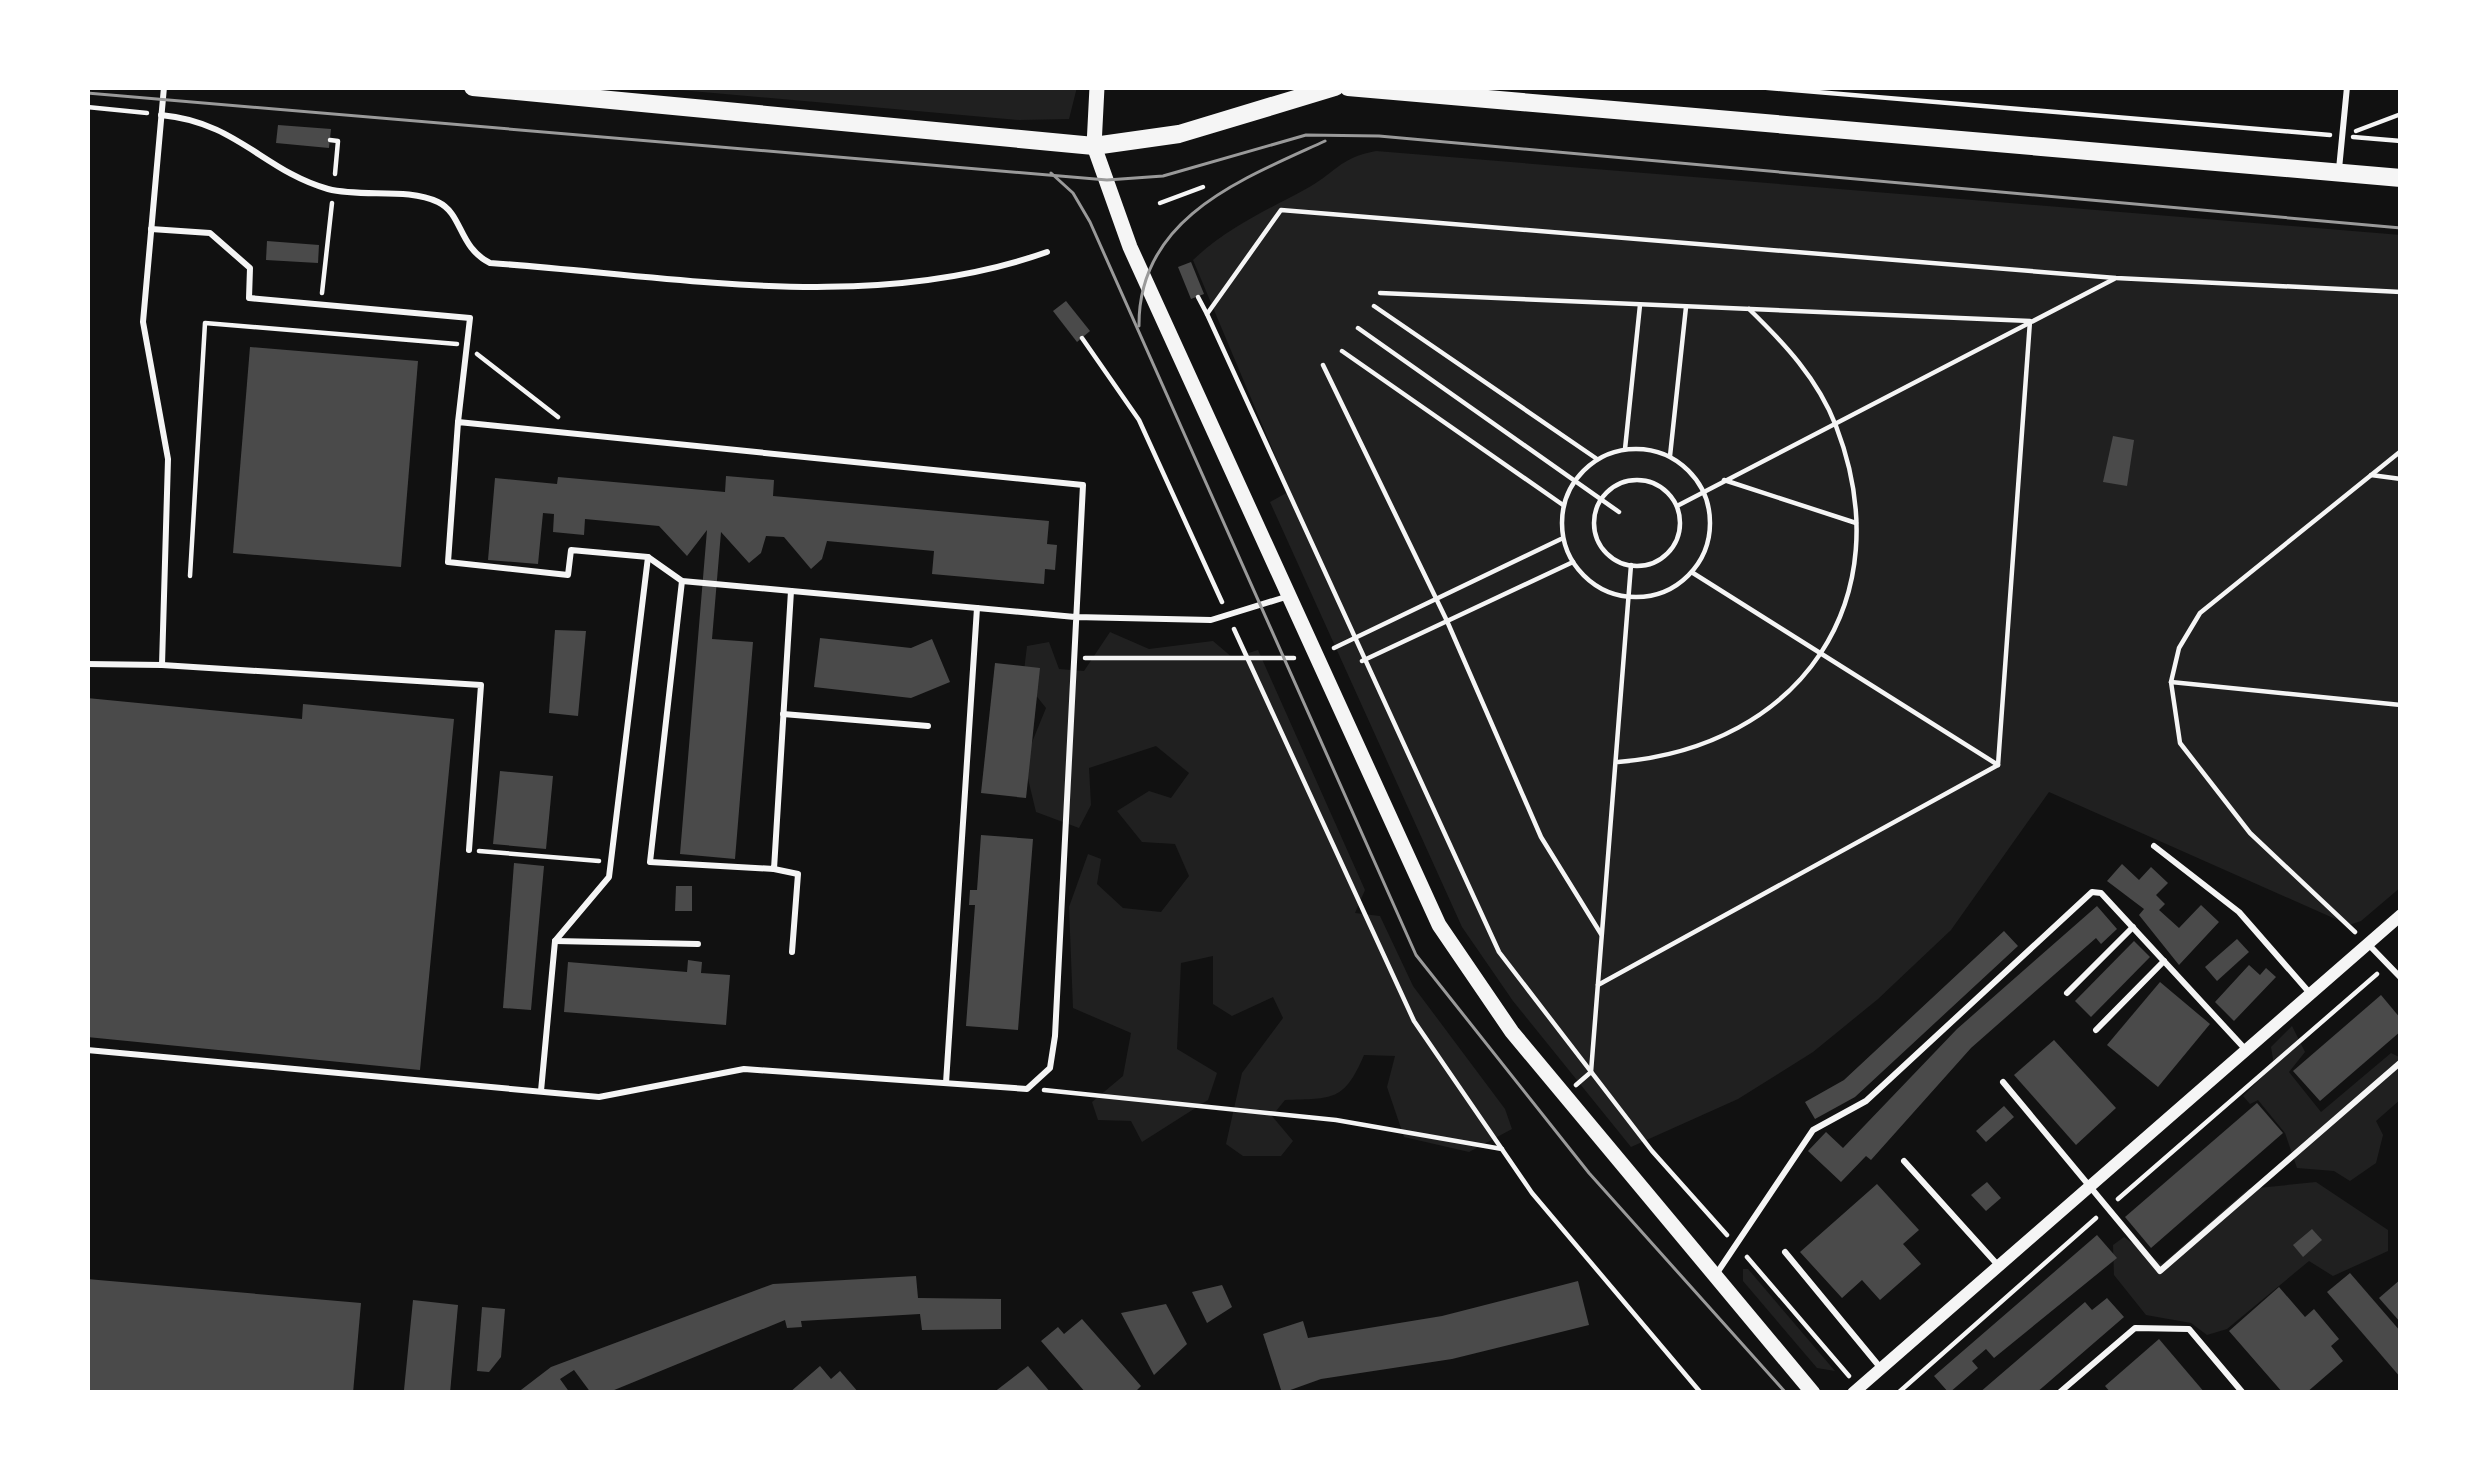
<svg xmlns="http://www.w3.org/2000/svg" width="2488" height="1480" viewBox="0 0 2488 1480" font-family="'Golos Text',sans-serif">
	<style>
		.green { fill: #202020 }
		.building { fill: #4a4a4a }
		.lines { fill: none; stroke-linecap: round; stroke-linejoin: round }
		.path { stroke: #f5f5f5; stroke-width: 4.5 }
		.service { stroke: #f5f5f5; stroke-width: 6 }
		.minor { stroke: #f5f5f5; stroke-width: 12 }
		.tertiary { stroke: #f5f5f5; stroke-width: 15 }
		.primary { stroke: #f5f5f5; stroke-width: 18 }
		.tram { stroke: #9a9a9a; stroke-width: 3 }
	</style>
	<rect width="100%" height="100%" fill="#111"/>
	<g class="green">
		<path d="M646,87H1077L1069,119L1019,120Z"/>
		<path d="M1376,151L2401,235V887L2361,921L2349,925L2049,792L1951,930L1878,999L1813,1052L1738,1099L1631,1147L1513,1001L1462,927L1270,502L1290,491L1193,260C1227,228 1263,212 1304,190C1335,174 1338,158 1376,151Z"/>
		<path d="M1110,632L1149,649L1213,641L1233,658L1258,650L1365,890L1355,913L1380,916L1413,986L1505,1109L1512,1129L1469,1152L1404,1137L1387,1087L1395,1056L1364,1055C1344,1102 1333,1098 1285,1100L1272,1116L1293,1141L1281,1156H1243L1226,1144L1242,1073L1283,1018L1273,997L1232,1016L1213,1004V956L1181,963L1177,1049L1217,1073L1208,1100L1142,1142L1131,1121L1098,1120L1092,1102L1123,1076L1131,1033L1073,1008L1069,907L1088,854L1101,859L1097,884L1123,908L1161,912L1189,876L1175,844L1142,842L1117,811L1149,791L1171,798L1189,773L1156,746L1089,768L1091,805L1079,828L1036,812L1024,762L1046,708L1023,679L1027,646L1049,642L1059,669L1084,671Z"/>
		<path d="M2292,1026L2305,1052L2289,1072L2321,1112L2391,1053L2401,1058V1099L2376,1121L2383,1135L2376,1163L2350,1181L2334,1171L2297,1168L2285,1133L2258,1100L2250,1104L2243,1096L2274,1065L2271,1047Z"/>
		<path d="M2316,1182L2388,1230V1251L2333,1276L2309,1261L2227,1329L2207,1335L2191,1323L2146,1315L2114,1275L2113,1245L2124,1237L2162,1264L2248,1189Z"/>
		<path d="M1743,1269H1748L1835,1371L1817,1368L1743,1281Z"/>
	</g>
	<g class="building">
		<path d="M278,125L331,129L329,148L276,143Z"/>
		<path d="M267,241L319,245L318,263L266,260Z"/>
		<path d="M1191,262L1204,294L1191,299L1178,267Z"/>
		<path d="M1066,301L1090,331L1077,342L1053,311Z"/>
		<path d="M250,347L418,361L401,567L233,553Z"/>
		<path d="M2113,436L2134,440L2127,486L2103,482Z"/>
		<path d="M726,476L774,480L773,496L1049,521L1047,544L1057,545L1055,570L1045,569L1044,584L932,574L934,551L827,541L822,559L811,569L784,537L766,536L761,553L749,563L721,532L712,639L753,642L735,859L680,854L707,530L687,556L659,526L585,519L584,535L553,532L554,514L543,513L538,564L488,560L495,478L557,484L558,477L725,492Z"/>
		<path d="M555,630L586,631L578,716L549,713Z"/>
		<path d="M820,638L911,648L932,639L950,682L911,698L814,687Z"/>
		<path d="M995,663L1040,668L1026,798L981,793Z"/>
		<path d="M87,698L302,719L303,704L454,719L420,1070L87,1037Z"/>
		<path d="M500,771L553,776L546,849L493,844Z"/>
		<path d="M981,835L1033,839L1018,1030L966,1026L975,905H969L970,890H977Z"/>
		<path d="M514,863L544,866L531,1010L503,1008Z"/>
		<path d="M2122,864L2139,880L2151,867L2168,883L2156,895L2165,904L2159,910L2179,928L2201,905L2219,922L2179,965L2139,915L2144,909L2107,881Z"/>
		<path d="M676,886H692V911H675Z"/>
		<path d="M2097,906L2117,929L2101,944L2096,938L1971,1048L1871,1160L1866,1156L1841,1182L1808,1151L1826,1132L1843,1148L1957,1029Z"/>
		<path d="M2004,931L2018,946L1855,1097L1815,1119L1805,1102L1844,1080Z"/>
		<path d="M2237,939L2249,952L2217,981L2205,967Z"/>
		<path d="M2134,941L2150,957L2091,1017L2075,1001Z"/>
		<path d="M688,960L702,962L701,973L730,975L726,1025L564,1012L568,962L687,972Z"/>
		<path d="M2249,965L2260,975L2266,968L2276,977L2234,1021L2215,1002Z"/>
		<path d="M2160,982L2210,1024L2158,1087L2107,1045Z"/>
		<path d="M2381,995L2401,1019V1031L2320,1101L2293,1071Z"/>
		<path d="M2054,1040L2116,1108L2076,1145L2014,1075Z"/>
		<path d="M2257,1103L2283,1133L2151,1248L2125,1217Z"/>
		<path d="M2004,1106L2014,1117L1986,1142L1976,1131Z"/>
		<path d="M1987,1182L2001,1198L1986,1211L1971,1195Z"/>
		<path d="M1877,1184L1919,1230L1903,1244L1921,1264L1880,1300L1862,1280L1842,1298L1800,1252Z"/>
		<path d="M2312,1229L2322,1240L2303,1257L2293,1245Z"/>
		<path d="M2097,1235L2117,1258L1994,1358L1986,1349L1972,1361L1978,1368L1949,1393L1934,1376Z"/>
		<path d="M2350,1273L2401,1332V1378L2327,1292Z"/>
		<path d="M916,1276L918,1298L1001,1299V1329L922,1330L920,1314L801,1321L802,1327L787,1328L785,1320L607,1393H591L574,1370L560,1379L570,1393H517L551,1367L773,1284Z"/>
		<path d="M87,1279L361,1303L353,1393H87Z"/>
		<path d="M2401,1279V1323L2379,1298Z"/>
		<path d="M1578,1281L1589,1325L1452,1359L1321,1379L1282,1393L1263,1334L1303,1321L1308,1338L1442,1316Z"/>
		<path d="M1222,1285L1232,1307L1207,1323L1192,1292Z"/>
		<path d="M2279,1287L2305,1317L2314,1309L2339,1339L2331,1346L2343,1361L2306,1393H2283L2229,1331Z"/>
		<path d="M2107,1298L2124,1317L2036,1393H1979L2085,1302L2092,1310Z"/>
		<path d="M413,1300L458,1305L450,1393L404,1390Z"/>
		<path d="M1166,1304L1187,1344L1154,1375L1121,1313Z"/>
		<path d="M482,1307L505,1309L501,1357L489,1372L477,1371Z"/>
		<path d="M1082,1319L1141,1386L1134,1393H1086L1041,1341L1058,1327L1064,1334Z"/>
		<path d="M2159,1339L2205,1393H2111L2105,1386Z"/>
		<path d="M820,1366L831,1379L840,1371L859,1393H789Z"/>
		<path d="M1028,1366L1051,1393H993Z"/>
	</g>
	<g class="lines">
		<g class="path">
			<path d="M1757,87L2330,135"/>
			<path d="M87,107L147,113"/>
			<path d="M2356,131L2401,114"/>
			<path d="M2353,137L2401,141"/>
			<path d="M330,140L338,141L335,174"/>
			<path d="M1160,203L1203,187"/>
			<path d="M322,293L332,203"/>
			<path d="M1380,293L2030,321L1998,765L1598,985"/>
			<path d="M1198,297L1207,314"/>
			<path d="M1374,306L1597,459"/>
			<path d="M1358,328L1619,512"/>
			<path d="M1082,338L1139,420L1222,602"/>
			<path d="M1342,351L1563,505"/>
			<path d="M477,354L558,417"/>
			<path d="M1323,365L1447,621L1541,837L1601,934"/>
			<path d="M1625,449L1640,305"/>
			<circle cx="1636" cy="523" r="74"/>
			<path d="M1670,456L1686,307"/>
			<path d="M2371,475L2401,479"/>
			<path d="M1724,480L1856,523"/>
			<circle cx="1637" cy="523" r="43"/>
			<path d="M1677,506L2114,279"/>
			<path d="M1693,573L1998,765"/>
			<path d="M190,576L205,323L457,344"/>
			<path d="M1234,629L1414,1021L1532,1193L1701,1393"/>
			<path d="M1334,648L1561,539"/>
			<path d="M1085,658H1294"/>
			<path d="M1362,661L1573,562"/>
			<path d="M2171,682L2401,705"/>
			<path d="M1618,762C1800,747 1903,600 1836,426C1818,379 1784,343 1749,309"/>
			<path d="M479,851L599,861"/>
			<path d="M2355,932L2250,833L2180,743L2171,682L2179,648L2200,613L2401,451"/>
			<path d="M1576,1085L1591,1072L1631,565"/>
			<path d="M1044,1090L1336,1120L1502,1149"/>
			<path d="M2118,1199L2377,974"/>
			<path d="M1727,1235L1652,1151L1499,952L1207,314L1281,210L2116,278L2401,292"/>
			<path d="M1747,1257L1849,1376"/>
			<path d="M1898,1393L2096,1218"/>
		</g>
		<g class="service">
			<path d="M161,115C237,122 264,171 328,189C362,198 407,187 438,202C463,214 458,247 490,263C674,276 869,315 1047,252"/>
			<path d="M2339,169L2347,87"/>
			<path d="M151,229L210,233L250,268L249,298L470,318L458,422"/>
			<path d="M682,581L650,862L774,869L791,591"/>
			<path d="M87,664L162,665L168,459L143,322L164,87"/>
			<path d="M162,665L481,685L469,850"/>
			<path d="M783,714L928,726"/>
			<path d="M2154,846L2239,912L2308,991"/>
			<path d="M774,869L798,874L792,952"/>
			<path d="M555,941L698,944"/>
			<path d="M2370,946L2401,978"/>
			<path d="M2067,993L2133,927"/>
			<path d="M2096,1030L2164,961"/>
			<path d="M87,1050L599,1097L744,1069L1027,1089L1050,1068L1055,1036L1083,485L458,422L448,562L568,575L571,550L648,557L682,581L1075,617L1211,620L1289,596"/>
			<path d="M2003,1082L2160,1271L2401,1062"/>
			<path d="M946,1083L977,608"/>
			<path d="M541,1091L555,941L609,877L648,557"/>
			<path d="M1904,1161L1996,1263"/>
			<path d="M1785,1252L1879,1366"/>
			<path d="M1717,1273L1813,1130L1866,1101L2092,892L2101,893L2246,1050"/>
			<path d="M2059,1393L2135,1328L2189,1329L2243,1393"/>
		</g>
		<path class="minor" d="M1853,1393L2401,915"/>
		<path class="tertiary" d="M1097,87L1094,146L1130,247L1439,925L1512,1032L1813,1393"/>
		<g class="primary">
			<path d="M473,87L1094,146L1179,134L1335,87"/>
			<path d="M1348,87L2401,178"/>
		</g>
		<g class="tram">
			<path d="M87,93L1107,180L1163,176L1306,135L1379,136L2401,228"/>
			<path d="M1051,173L1073,193L1090,222L1416,955L1589,1173L1786,1393"/>
			<path d="M1139,326C1138,218 1240,180 1325,141"/>
		</g>
	</g>
	<rect width="2488" height="1480" fill="none" stroke="#ffffff" stroke-width="180"/>
</svg>
